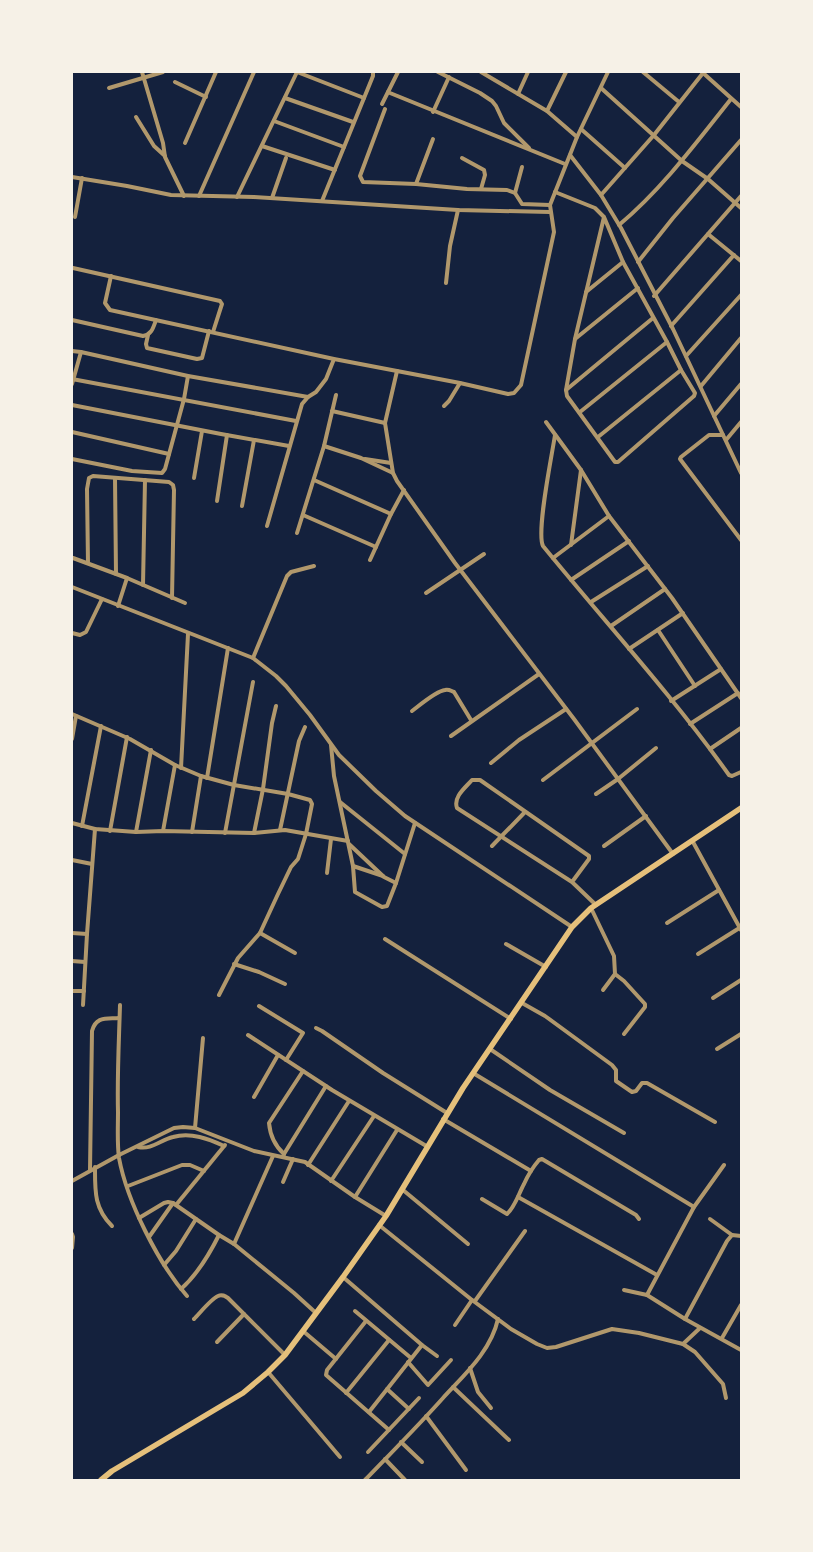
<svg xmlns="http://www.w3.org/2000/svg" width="813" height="1552" viewBox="0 0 813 1552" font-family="Mulish,sans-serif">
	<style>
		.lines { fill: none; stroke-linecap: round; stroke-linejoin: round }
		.minor { stroke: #b1986c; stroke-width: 4 }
		.secondary { stroke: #e5c07b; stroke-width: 5.5 }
	</style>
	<rect width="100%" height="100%" fill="#14213d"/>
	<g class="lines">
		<g class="minor">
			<path d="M142,72L163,143L165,157L184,196"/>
			<path d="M297,72L364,98"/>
			<path d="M398,72L388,92L390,93L565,164"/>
			<path d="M438,72L480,93L492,101L496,106L504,123L529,148"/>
			<path d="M481,72L547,111L577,137"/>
			<path d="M643,72L679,102"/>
			<path d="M702,72L741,107"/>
			<path d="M175,82L206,97"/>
			<path d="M109,88L163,72"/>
			<path d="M601,88L682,161L708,179L741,208"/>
			<path d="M518,94L528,72"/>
			<path d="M285,98L353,122"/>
			<path d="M382,104L388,92"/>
			<path d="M385,109L360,176L363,182L416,184L467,189L507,190L515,193L522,204L550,205"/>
			<path d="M547,111L566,72"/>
			<path d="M433,112L449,77"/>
			<path d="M136,117L154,146L165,156"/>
			<path d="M274,121L344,147"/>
			<path d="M581,129L625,168"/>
			<path d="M185,143L216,72"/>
			<path d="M262,146L335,170"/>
			<path d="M570,155L601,195L621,228L673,329L741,473"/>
			<path d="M462,158L484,170L485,175L481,189"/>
			<path d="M72,177L127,186L171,195L254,197L458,210L550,212"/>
			<path d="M416,184L433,139"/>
			<path d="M555,192L595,208L604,217L623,262L667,342L681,370L695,393L694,396L618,462H615L567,396L566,390L575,339L604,217"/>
			<path d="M515,193L522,167"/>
			<path d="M601,195L654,135L703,73"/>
			<path d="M199,196L254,72"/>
			<path d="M237,197L297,72"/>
			<path d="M272,198L286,158"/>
			<path d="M322,201L373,76V72"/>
			<path d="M75,217L82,178"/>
			<path d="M619,225C662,189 696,143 731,99"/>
			<path d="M708,234L741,261"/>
			<path d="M638,262L673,218L741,140"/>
			<path d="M73,268L220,301L222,304L221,307L213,332"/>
			<path d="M111,276L105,303L110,310L334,359L460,383L508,394L514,393L521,385L554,232L550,205L577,137L608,72"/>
			<path d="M446,283L450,246L458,210"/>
			<path d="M586,292L623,262"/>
			<path d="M654,296L741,196"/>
			<path d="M72,320L143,336C152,334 153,328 156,320"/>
			<path d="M671,326L734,255"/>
			<path d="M148,335L146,344L147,348L197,359L202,358L209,331"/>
			<path d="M575,339L638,288"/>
			<path d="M72,351L81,352"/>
			<path d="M686,356L741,295"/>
			<path d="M397,371L385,423L393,473L397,481L455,563L574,719L673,854"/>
			<path d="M72,379L296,421"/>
			<path d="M72,384L81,352L188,376L308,397"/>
			<path d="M701,386L741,338"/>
			<path d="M566,390L653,318"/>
			<path d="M72,405L221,434L289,446"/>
			<path d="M444,406L449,401L460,383"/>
			<path d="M332,411L385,423"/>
			<path d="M580,412L667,342"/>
			<path d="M714,416L741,384"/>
			<path d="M546,422L581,470L609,516L672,598L741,698"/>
			<path d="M72,432L169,454"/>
			<path d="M555,435C552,455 536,532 543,546C605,622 672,695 729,775L732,776L741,772"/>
			<path d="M723,435H709L681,457L680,459L741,540"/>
			<path d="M598,437L681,370"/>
			<path d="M726,440L741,422"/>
			<path d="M324,446L361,458L393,473"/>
			<path d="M72,459L132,471L162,473L165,469L184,399L188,376"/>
			<path d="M365,459L391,463"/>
			<path d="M115,478L116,574"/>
			<path d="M194,478L202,431"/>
			<path d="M314,480L391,514"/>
			<path d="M217,501L227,435"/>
			<path d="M242,506L254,440"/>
			<path d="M303,515L376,547"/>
			<path d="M267,526L302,404L308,397L316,392L326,379L334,359"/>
			<path d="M297,533L324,446L336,395"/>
			<path d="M571,545L581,470"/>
			<path d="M73,558L127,578L185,603"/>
			<path d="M553,558L609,516"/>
			<path d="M370,560L391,514L404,490"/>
			<path d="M88,563L87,489L89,478L93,476L169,482L173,485L174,490L172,598"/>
			<path d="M571,580L629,541"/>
			<path d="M143,585L145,480"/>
			<path d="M72,587L253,658L276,676L286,686L310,715L339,755L376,791L405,816L572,927"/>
			<path d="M426,593L484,554"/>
			<path d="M591,602L648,566"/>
			<path d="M118,606L127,578"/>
			<path d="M611,626L665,589"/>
			<path d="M658,630L695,686"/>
			<path d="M72,633L80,635L86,632L102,599"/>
			<path d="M629,649L683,613"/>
			<path d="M253,658L287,576L291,572L314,566"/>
			<path d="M671,701L721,669"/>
			<path d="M412,711C420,705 436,691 445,690C449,689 451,691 454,692L471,720"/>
			<path d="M72,714L130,739L175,765L201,776L234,785L288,794L310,800L312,804L306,834L298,859L291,867L278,894L260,933L238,958L219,995"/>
			<path d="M690,724L738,693"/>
			<path d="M451,736L539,674"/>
			<path d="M72,739L76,716"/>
			<path d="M331,745L334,776L353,866L355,892L382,907L387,906L396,883L415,823"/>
			<path d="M710,749L741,728"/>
			<path d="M491,763L519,740L566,709"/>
			<path d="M181,768L188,634"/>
			<path d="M207,778L228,648"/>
			<path d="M543,780L637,709"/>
			<path d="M596,794L618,779L656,748"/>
			<path d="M340,802L405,854"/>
			<path d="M72,823L95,829L136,832L163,831L254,833L285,830L348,841"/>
			<path d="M82,826L101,726"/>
			<path d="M280,830L299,741L305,727"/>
			<path d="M110,831L127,737"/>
			<path d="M163,831L175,765"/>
			<path d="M136,832L151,750"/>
			<path d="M192,832L201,776"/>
			<path d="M225,833L253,682"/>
			<path d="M254,833L263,789L272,723L276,706"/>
			<path d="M693,842L741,930"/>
			<path d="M349,844L384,877L396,883"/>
			<path d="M492,846L525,812"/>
			<path d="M604,846L646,816"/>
			<path d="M72,860L92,864"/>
			<path d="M353,866L383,876"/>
			<path d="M327,873L331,839"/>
			<path d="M572,882L589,859V856L480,780H472C465,788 453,797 457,808L572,882L596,905"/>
			<path d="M591,908L614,956L615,974L603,990"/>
			<path d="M667,923L719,890"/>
			<path d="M72,933L87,934"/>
			<path d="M260,933L295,953"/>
			<path d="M385,939L511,1019"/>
			<path d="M506,944L546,967"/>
			<path d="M698,954L741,927"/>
			<path d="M72,961L85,962"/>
			<path d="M234,964L259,972L285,984"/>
			<path d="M615,974L624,981L645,1004V1007L624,1034"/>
			<path d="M72,991H84"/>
			<path d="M713,998L741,980"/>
			<path d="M522,1003L545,1016L612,1065L616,1070V1081L632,1092L636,1091L642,1083H647L715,1122"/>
			<path d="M83,1005L87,934L95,829"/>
			<path d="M120,1005C119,1041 117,1076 118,1112C118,1127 117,1143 119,1158C127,1201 158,1263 187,1296"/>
			<path d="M259,1006L303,1033L286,1060"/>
			<path d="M316,1028L322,1031L383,1073L447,1113"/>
			<path d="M248,1035L332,1090L428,1147"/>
			<path d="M490,1049L550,1090L624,1133"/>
			<path d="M717,1049L741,1034"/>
			<path d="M473,1073L694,1207"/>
			<path d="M254,1097L278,1055"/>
			<path d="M443,1119L531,1171"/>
			<path d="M195,1128L203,1038"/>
			<path d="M138,1147C152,1150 160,1140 173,1137C191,1132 209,1139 224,1146"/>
			<path d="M284,1154L326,1086"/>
			<path d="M283,1157L284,1154C275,1146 270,1134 269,1123L303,1071"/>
			<path d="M308,1165L349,1101"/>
			<path d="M95,1167C95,1191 94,1208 112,1226"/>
			<path d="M90,1170L92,1031C96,1016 106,1019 119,1018"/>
			<path d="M72,1181L119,1155L174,1128L183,1127L195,1128L254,1151L305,1162L355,1197L386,1216"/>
			<path d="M331,1181L374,1116"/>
			<path d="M283,1182L293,1159"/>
			<path d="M128,1186L182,1165H190L204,1171"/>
			<path d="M403,1190L468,1244"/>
			<path d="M355,1197L397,1130"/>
			<path d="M518,1197L657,1275"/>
			<path d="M482,1199L507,1214C515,1207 519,1193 524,1184C528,1175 533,1167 539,1160L542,1159L636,1215L639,1219"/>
			<path d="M176,1205L225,1145"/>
			<path d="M139,1218L164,1203L168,1202L173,1203L219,1235L234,1244L294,1293L316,1313"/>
			<path d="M710,1219L732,1235"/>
			<path d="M379,1225L472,1300L511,1329L537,1344L547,1348L556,1347L612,1329L639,1333L683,1344L700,1328"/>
			<path d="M72,1234L73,1237L72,1248"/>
			<path d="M149,1237L173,1203"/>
			<path d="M234,1244L273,1156"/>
			<path d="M164,1265L176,1251L196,1219"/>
			<path d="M343,1277L422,1345L437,1356"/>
			<path d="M181,1289C198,1274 209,1255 219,1235"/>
			<path d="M624,1290L647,1295L685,1319L741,1350"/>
			<path d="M647,1295L694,1207L724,1165"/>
			<path d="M475,1301L525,1231"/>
			<path d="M355,1311L411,1358"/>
			<path d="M194,1319C200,1313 211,1299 218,1296C222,1294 225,1296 228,1298L285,1355"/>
			<path d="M685,1319L727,1241L732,1235L741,1236"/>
			<path d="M366,1321L327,1370L326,1375L389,1430"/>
			<path d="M455,1325L472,1300"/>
			<path d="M303,1331L336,1359"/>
			<path d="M722,1338L741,1305"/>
			<path d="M217,1342L244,1314"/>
			<path d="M683,1344L695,1352L723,1384L726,1398"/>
			<path d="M408,1362L428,1385L451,1360"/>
			<path d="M470,1368L478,1392L491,1408"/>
			<path d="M268,1372L340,1457"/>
			<path d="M453,1387L509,1440"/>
			<path d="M387,1389L409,1409"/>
			<path d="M346,1393L389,1340"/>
			<path d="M369,1412L422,1345"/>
			<path d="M426,1416L466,1470"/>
			<path d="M401,1442L422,1462"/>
			<path d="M368,1452L419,1398"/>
			<path d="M385,1459L405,1480"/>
			<path d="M365,1480C391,1453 418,1426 443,1398C464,1375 491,1351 498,1319"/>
		</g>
		<path class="secondary" d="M101,1480L112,1471L243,1393L268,1372L285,1355L343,1277L386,1216L463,1088L572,927L591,908L741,808"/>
	</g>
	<rect width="813" height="1552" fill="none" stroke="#f6f1e7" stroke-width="146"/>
</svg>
